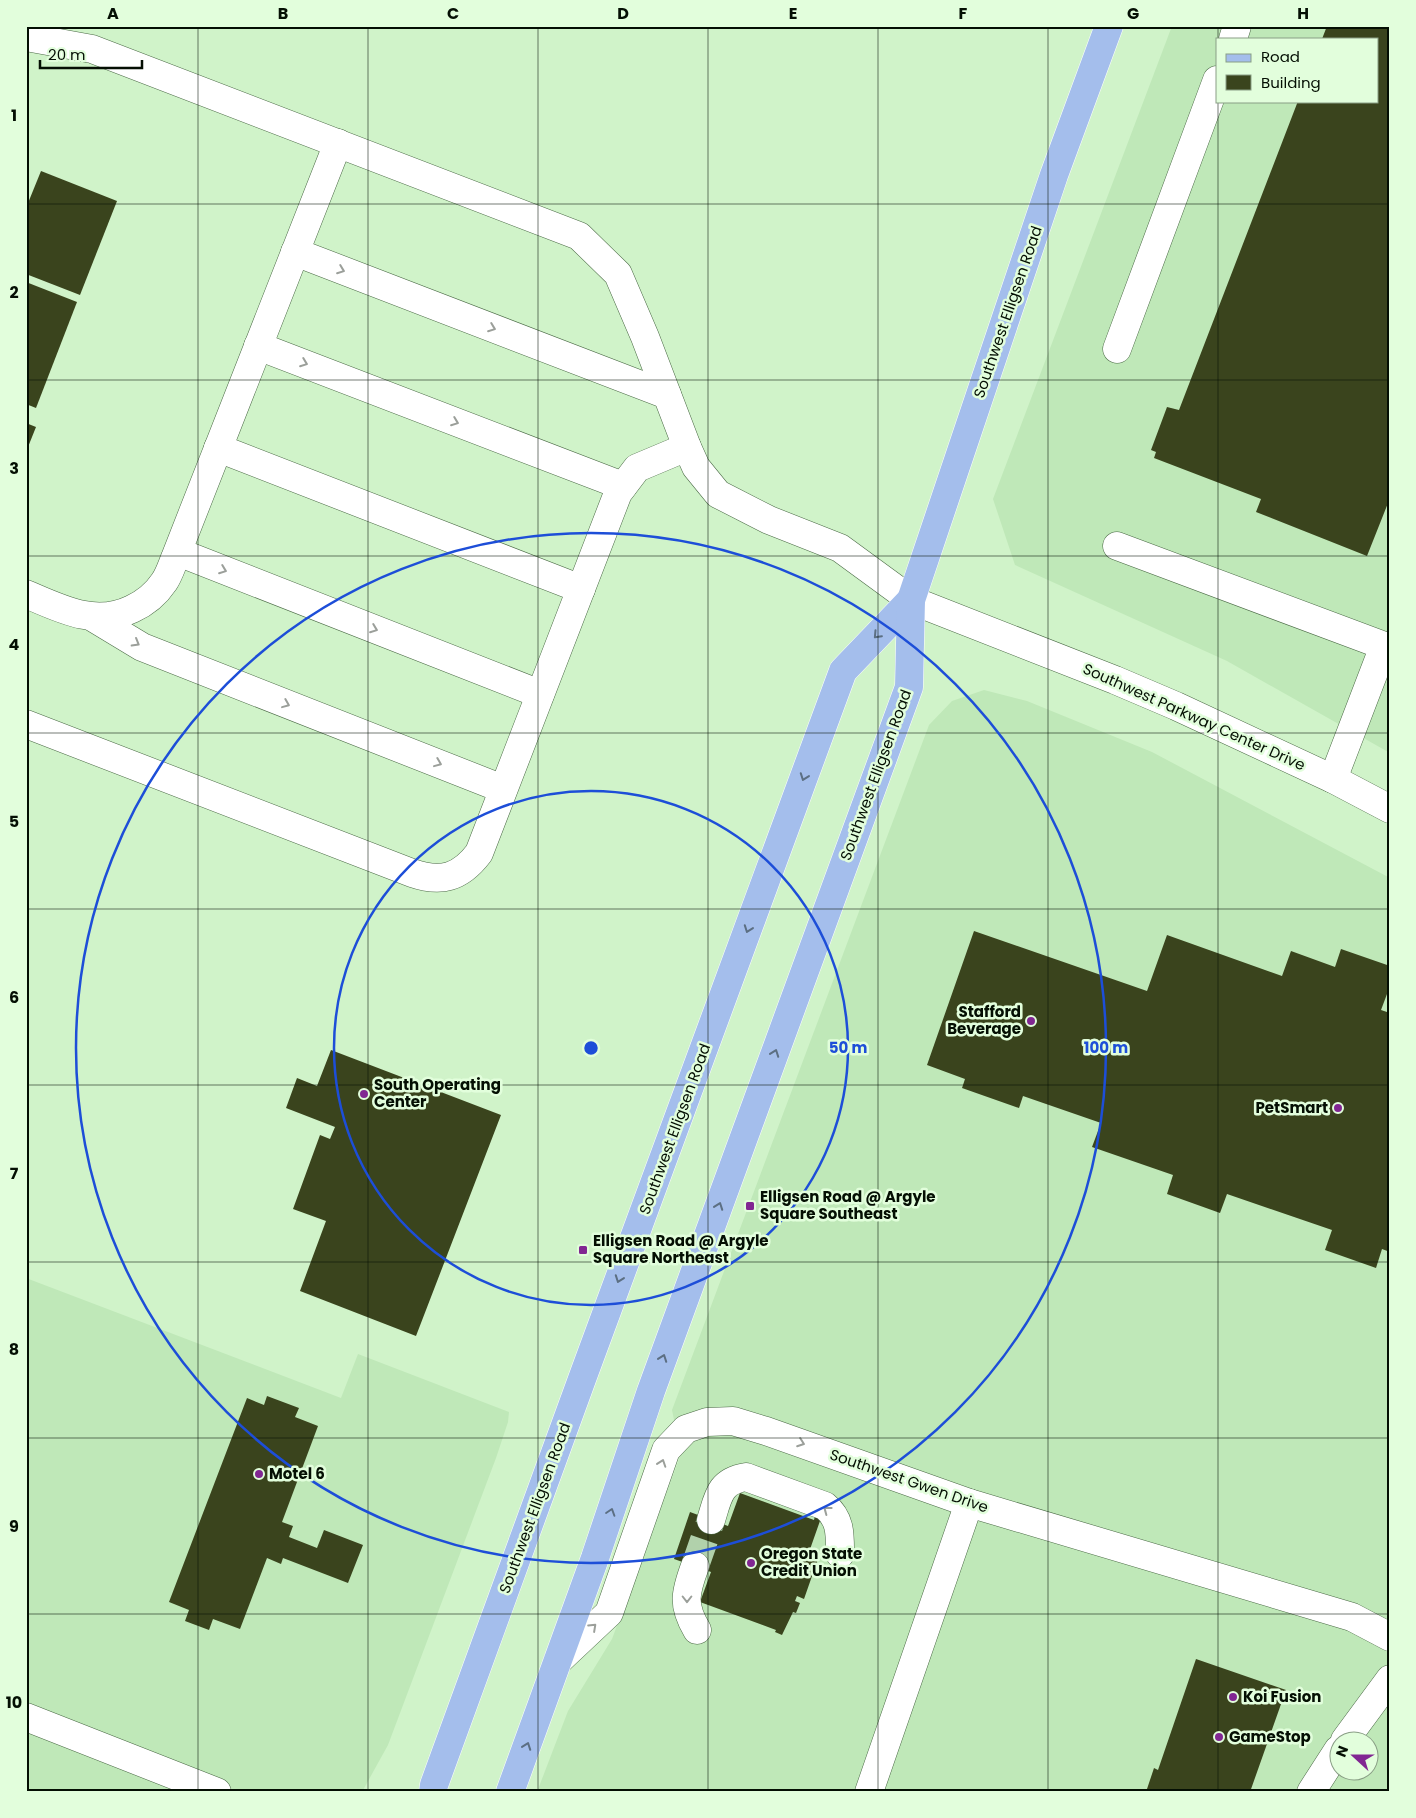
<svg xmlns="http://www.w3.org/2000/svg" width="1416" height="1818" viewBox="0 0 1416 1818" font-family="Poppins,sans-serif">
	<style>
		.built { fill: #bfe8b8; fill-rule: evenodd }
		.building { fill: #3a441d }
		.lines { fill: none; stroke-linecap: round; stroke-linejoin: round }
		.minor-tunnel { stroke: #b1d1ab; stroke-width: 28; stroke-dasharray: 28 14; stroke-linecap: butt }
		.minor-casing { stroke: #4b6a46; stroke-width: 29 }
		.major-casing { stroke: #fff; stroke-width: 29 }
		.minor { stroke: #fff; stroke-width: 28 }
		.major { stroke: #a4beec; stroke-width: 28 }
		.oneway { stroke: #9b9f9a }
		.oneway2 { stroke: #5c6f83 }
		.grid { fill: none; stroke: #040f03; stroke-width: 1; stroke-opacity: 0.55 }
		.ring { fill: none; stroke: #1d4ed8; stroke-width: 2.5 }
		.poi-dot { fill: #812692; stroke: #e2fedc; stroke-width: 2 }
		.labels { text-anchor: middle; stroke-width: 5; stroke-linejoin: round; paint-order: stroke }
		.street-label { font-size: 15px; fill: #040f03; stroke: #e2fedc }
		.poi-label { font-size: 15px; font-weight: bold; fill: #040f03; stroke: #e2fedc; text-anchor: start }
		.centre { fill: #1d4ed8; stroke: #e2fedc; stroke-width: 2.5 }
		.ring-label { font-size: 15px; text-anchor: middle; font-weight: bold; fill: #1d4ed8; stroke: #e2fedc; stroke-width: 5; stroke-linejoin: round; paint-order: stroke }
		.neatline { fill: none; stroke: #040f03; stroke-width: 2 }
		.grid-label { font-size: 16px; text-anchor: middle; font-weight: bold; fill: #040f03 }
	</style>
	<rect width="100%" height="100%" fill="#d0f3c9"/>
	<g class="built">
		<path d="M1172,26H1390V753L1227,661L1015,565L993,499ZM1217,39H1377V101H1217Z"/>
		<path d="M984,690L1027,701L1152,752L1390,878V1792H537L568,1711L612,1639L681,1454L672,1410L929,725L952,701ZM1338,1740H1368V1770H1338Z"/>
		<path d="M26,1278L341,1398L358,1354L509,1412L508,1422L496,1458L388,1745L362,1792H26Z"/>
	</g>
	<g class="building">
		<path d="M1327,26H1390V498L1367,556L1256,512L1261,499L1154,458L1156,452L1151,450L1167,407L1179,410L1298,101H1377V39H1322Z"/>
		<path d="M41,171L117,201L80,295L26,274V208Z"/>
		<path d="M26,282L77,302L36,408L26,404Z"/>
		<path d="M26,423L36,427L26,452Z"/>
		<path d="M974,931L1147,991L1167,935L1282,976L1291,951L1335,967L1341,949L1390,966V986L1381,1010L1390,1013V1252L1382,1249L1376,1268L1325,1250L1332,1230L1227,1194L1220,1213L1167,1194L1173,1175L1092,1147L1101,1123L1023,1096L1019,1108L962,1088L965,1079L927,1065Z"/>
		<path d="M331,1050L501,1115L416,1336L300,1291L326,1221L293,1209L320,1135L330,1139L335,1127L286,1108L297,1078L317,1086Z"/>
		<path d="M267,1396L299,1408L295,1417L318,1426L282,1522L293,1526L289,1537L317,1548L324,1530L363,1545L348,1583L283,1558L281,1564L267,1558L240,1629L213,1619L209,1630L185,1621L189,1610L169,1602L247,1398L264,1405Z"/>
		<path d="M740,1493L814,1520L815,1516L821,1518L808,1555L818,1559L804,1599L797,1596L795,1601L800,1603L796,1613L793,1612L782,1635L775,1632L776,1630L700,1602L711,1572L674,1559L690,1512L728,1526Z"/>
		<path d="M1196,1659L1286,1690L1250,1792H1146L1154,1768L1158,1770Z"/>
	</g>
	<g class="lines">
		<path class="minor-tunnel" d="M695,1566L711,1520"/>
		<g class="minor-casing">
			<g id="minor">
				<path d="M26,37L92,49L579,236L618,274L645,337L687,447L696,467L718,494L769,520L840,548L911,600L1115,680L1176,706L1333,779L1390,809"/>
				<path d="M1233,39L1237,26"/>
				<path d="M295,252L667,395"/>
				<path d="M258,346L623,486"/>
				<path d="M1117,349L1217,80"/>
				<path d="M218,448L581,589"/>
				<path d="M1117,546L1390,648"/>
				<path d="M178,552L540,694"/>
				<path d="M26,594C61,609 95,627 132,609C145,603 156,594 164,582C169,575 172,565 175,558L338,143"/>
				<path d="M94,618L142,647L503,789"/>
				<path d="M26,724L412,873C441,883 460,878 479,853L618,493L637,468L687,447"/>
				<path d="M1333,779L1384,646"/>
				<path d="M711,1520C718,1498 719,1481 746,1477L825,1506C841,1519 840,1535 840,1554"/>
				<path d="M695,1566C685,1593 682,1605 697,1630"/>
				<path d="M558,1661L609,1613L666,1450L686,1429L707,1422L733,1421L766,1431L969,1503L1352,1617L1390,1637"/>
				<path d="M26,1717L217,1792"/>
				<path d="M1345,1740L1390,1679"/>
				<path d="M869,1792L969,1503"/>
				<path d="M1311,1792L1338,1750"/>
			</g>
		</g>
		<g class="major-casing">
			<g id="major">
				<path d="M433,1792L434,1785L582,1379L843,671L911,600"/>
				<path d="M510,1792L595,1558L651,1391L909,687L911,600L1054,175L1109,26"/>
			</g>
		</g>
		<use href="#minor" class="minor"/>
		<use href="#major" class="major"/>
	</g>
	<defs><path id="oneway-chevron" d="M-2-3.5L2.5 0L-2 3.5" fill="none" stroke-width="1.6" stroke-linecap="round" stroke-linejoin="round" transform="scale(1.25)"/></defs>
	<g class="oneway">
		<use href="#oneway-chevron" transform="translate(341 270) rotate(21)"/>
		<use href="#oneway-chevron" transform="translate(492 328) rotate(21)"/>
		<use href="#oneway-chevron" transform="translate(304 363) rotate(21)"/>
		<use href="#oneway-chevron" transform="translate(455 422) rotate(21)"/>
		<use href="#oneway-chevron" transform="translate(223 570) rotate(21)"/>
		<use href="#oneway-chevron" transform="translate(374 629) rotate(21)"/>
		<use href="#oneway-chevron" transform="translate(136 643) rotate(30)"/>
		<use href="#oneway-chevron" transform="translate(286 704) rotate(22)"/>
		<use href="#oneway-chevron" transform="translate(438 763) rotate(22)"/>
		<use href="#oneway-chevron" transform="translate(801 1443) rotate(20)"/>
		<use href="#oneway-chevron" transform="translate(662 1463) rotate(-71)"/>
		<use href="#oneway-chevron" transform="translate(827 1510) rotate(-143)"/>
		<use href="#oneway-chevron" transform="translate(687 1599) rotate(90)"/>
		<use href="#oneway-chevron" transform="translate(593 1627) rotate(-43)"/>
	</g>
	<g class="oneway2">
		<use href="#oneway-chevron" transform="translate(877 635) rotate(133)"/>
		<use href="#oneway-chevron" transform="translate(804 777) rotate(110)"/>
		<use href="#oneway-chevron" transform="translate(748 929) rotate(110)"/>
		<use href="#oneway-chevron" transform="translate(775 1053) rotate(-70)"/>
		<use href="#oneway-chevron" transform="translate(719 1206) rotate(-70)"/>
		<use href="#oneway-chevron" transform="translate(619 1279) rotate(110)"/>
		<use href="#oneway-chevron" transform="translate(663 1358) rotate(-70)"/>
		<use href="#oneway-chevron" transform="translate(611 1512) rotate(-72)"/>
		<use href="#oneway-chevron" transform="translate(527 1746) rotate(-70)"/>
	</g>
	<path class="grid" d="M198,26V1792M368,26V1792M538,26V1792M708,26V1792M878,26V1792M1048,26V1792M1218,26V39M1218,101V1792M26,204H1390M26,380H1390M26,556H1390M26,733H1390M26,909H1390M26,1085H1390M26,1262H1390M26,1438H1390M26,1614H1390"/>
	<g class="ring">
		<circle cx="591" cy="1048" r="257"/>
		<circle cx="591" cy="1048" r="515"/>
	</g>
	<g class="poi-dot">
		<circle cx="1031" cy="1021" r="5"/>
		<circle cx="364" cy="1094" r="5"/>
		<circle cx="1338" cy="1108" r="5"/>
		<rect x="745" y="1201" width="10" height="10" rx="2.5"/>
		<rect x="578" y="1245" width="10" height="10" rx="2.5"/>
		<circle cx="259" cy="1474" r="5"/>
		<circle cx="751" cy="1563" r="5"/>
		<circle cx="1233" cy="1697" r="5"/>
		<circle cx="1219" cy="1737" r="5"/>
	</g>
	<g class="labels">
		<g class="street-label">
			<text transform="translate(1008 312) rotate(-71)" y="5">Southwest Elligsen Road</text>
			<text transform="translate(1194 717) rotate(24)" y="5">Southwest Parkway Center Drive</text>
			<text transform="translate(876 775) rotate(-70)" y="5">Southwest Elligsen Road</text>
			<text transform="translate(675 1129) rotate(-70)" y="5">Southwest Elligsen Road</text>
			<text transform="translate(909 1481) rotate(19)" y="5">Southwest Gwen Drive</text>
			<text transform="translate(535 1508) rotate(-70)" y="5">Southwest Elligsen Road</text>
		</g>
		<g class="poi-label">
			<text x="1021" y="1017" text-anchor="end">Stafford<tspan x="1021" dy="17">Beverage</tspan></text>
			<text x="374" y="1090">South Operating<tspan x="374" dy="17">Center</tspan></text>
			<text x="1328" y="1113" text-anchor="end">PetSmart</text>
			<text x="760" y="1202">Elligsen Road @ Argyle<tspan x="760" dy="17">Square Southeast</tspan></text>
			<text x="593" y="1246">Elligsen Road @ Argyle<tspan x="593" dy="17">Square Northeast</tspan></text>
			<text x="269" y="1479">Motel 6</text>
			<text x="761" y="1559">Oregon State<tspan x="761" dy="17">Credit Union</tspan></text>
			<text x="1243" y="1702">Koi Fusion</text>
			<text x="1229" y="1742">GameStop</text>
		</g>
	</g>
	<circle cx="591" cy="1048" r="8" class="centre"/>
	<g class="ring-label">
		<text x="848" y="1053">50 m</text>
		<text x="1106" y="1053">100 m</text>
	</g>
	<rect width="1416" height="1818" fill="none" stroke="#e2fedc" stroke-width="55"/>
	<rect x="1216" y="38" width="162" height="65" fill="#e2fedc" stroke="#899e85"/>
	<rect x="1226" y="54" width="25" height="8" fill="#a4beec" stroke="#899e85"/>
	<text x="1261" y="62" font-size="15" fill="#040f03">Road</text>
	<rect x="1226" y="75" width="25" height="15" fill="#3a441d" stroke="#899e85"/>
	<text x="1261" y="88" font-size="15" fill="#040f03">Building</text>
	<g transform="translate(1354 1756) rotate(291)"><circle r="24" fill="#e2fedc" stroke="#899e85"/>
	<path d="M0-4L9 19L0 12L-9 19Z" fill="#812692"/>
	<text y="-8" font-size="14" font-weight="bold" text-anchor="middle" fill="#040f03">N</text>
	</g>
	<path d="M40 60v8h102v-8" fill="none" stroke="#040f03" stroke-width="2.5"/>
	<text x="48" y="60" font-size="15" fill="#040f03" stroke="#e2fedc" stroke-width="4" paint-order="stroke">20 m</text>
	<rect x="28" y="28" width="1360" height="1762" class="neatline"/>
	<g class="grid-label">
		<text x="113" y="19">A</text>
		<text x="283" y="19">B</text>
		<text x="453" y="19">C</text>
		<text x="623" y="19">D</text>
		<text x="793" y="19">E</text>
		<text x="963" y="19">F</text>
		<text x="1133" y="19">G</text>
		<text x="1303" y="19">H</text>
		<text x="14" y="121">1</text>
		<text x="14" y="298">2</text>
		<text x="14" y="474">3</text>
		<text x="14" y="650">4</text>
		<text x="14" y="827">5</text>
		<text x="14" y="1003">6</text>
		<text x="14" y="1179">7</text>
		<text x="14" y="1355">8</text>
		<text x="14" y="1532">9</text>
		<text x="14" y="1708">10</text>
	</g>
</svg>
